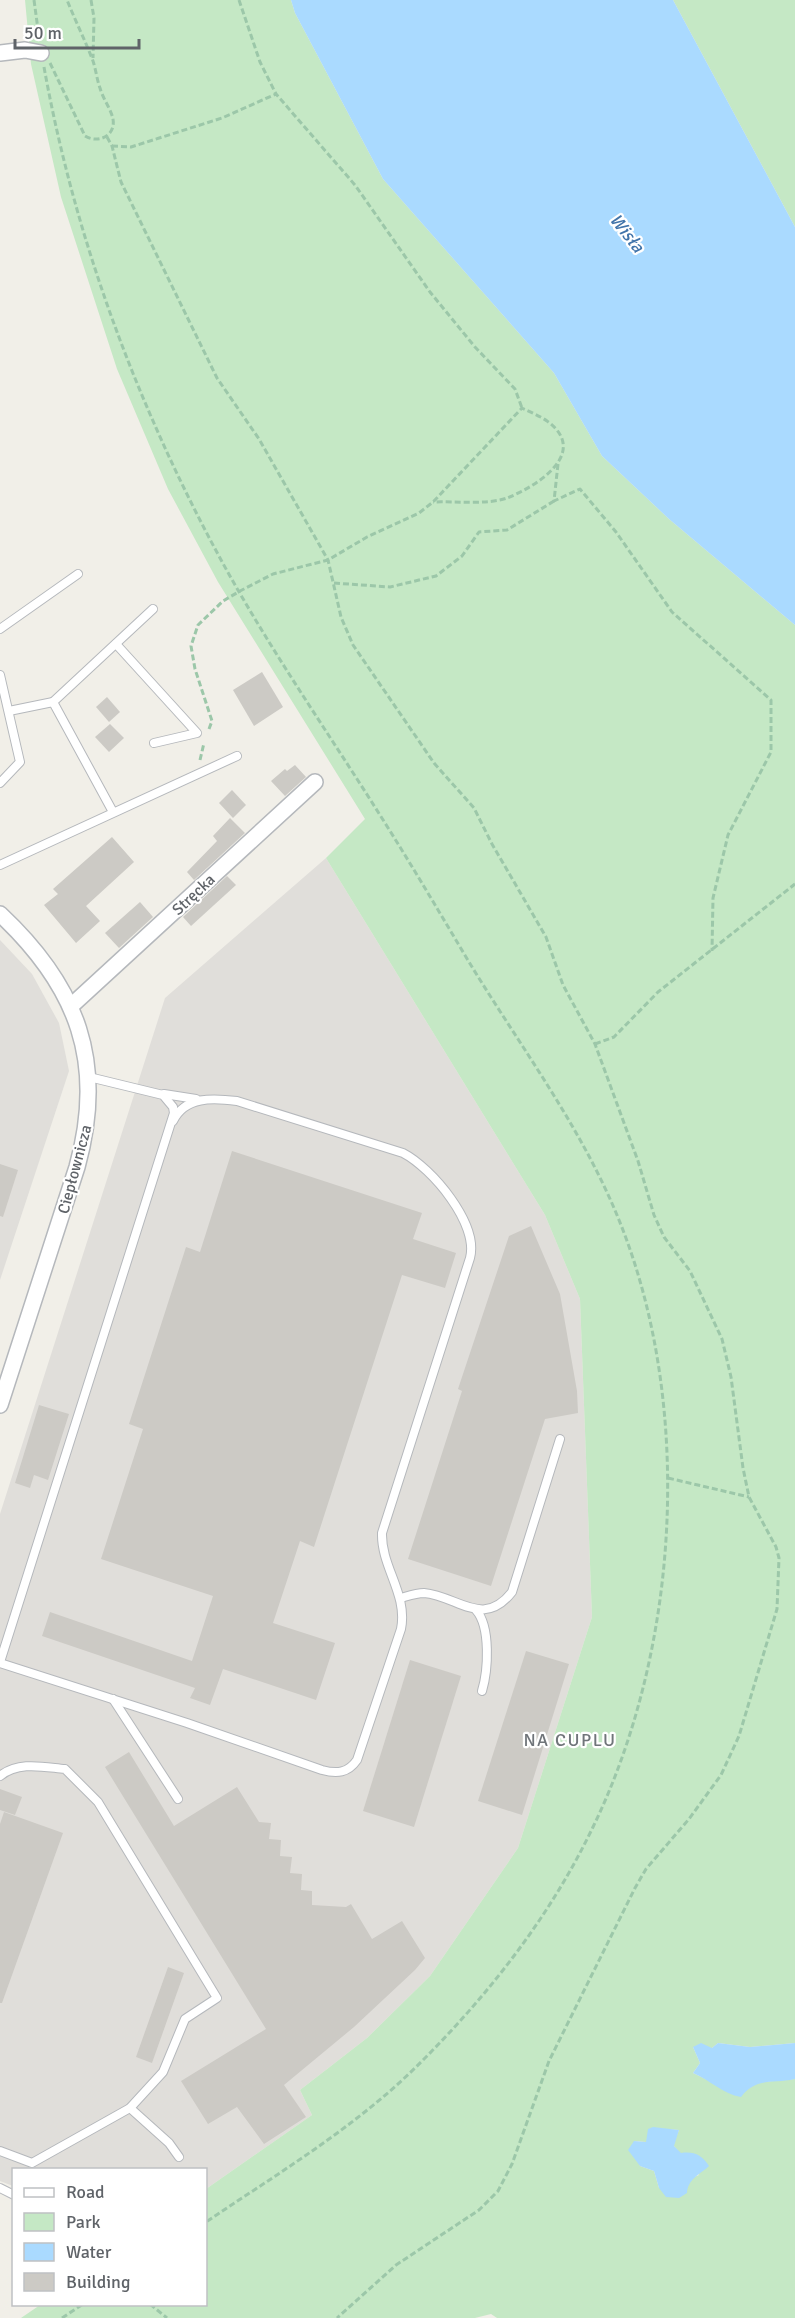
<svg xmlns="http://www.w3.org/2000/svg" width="795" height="2318" viewBox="0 0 795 2318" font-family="Signika,sans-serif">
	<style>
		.industrial { fill: #e0deda }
		.green { fill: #c5e8c5; fill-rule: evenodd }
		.water { fill: #aadaff }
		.building { fill: #cccac5 }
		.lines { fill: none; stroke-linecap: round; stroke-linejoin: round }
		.service-casing { stroke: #b5b8bc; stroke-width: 10 }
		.minor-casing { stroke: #b5b8bc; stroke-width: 18 }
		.path { stroke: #9cc7a9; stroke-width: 3; stroke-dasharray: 6 3; stroke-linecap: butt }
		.service { stroke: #fff; stroke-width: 8 }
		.minor { stroke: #fff; stroke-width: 15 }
		.labels { text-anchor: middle; stroke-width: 4.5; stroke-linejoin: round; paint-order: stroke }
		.street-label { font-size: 16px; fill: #5f6368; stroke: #fff }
		.water-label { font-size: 18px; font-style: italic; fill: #4174aa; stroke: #fff }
		.neighbourhood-label { font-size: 18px; letter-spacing: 1.5px; fill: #70757a; stroke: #fff }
	</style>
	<rect width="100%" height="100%" fill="#f1efe8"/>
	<g class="industrial">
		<path d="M326,858L545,1215L580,1299L592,1617L518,1848L430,1976L367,2038L300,2090L312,2115L206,2189V2170H14L13,2186L0,2181V1514L165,998Z"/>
		<path d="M0,940L32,974L59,1023L69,1071L0,1280Z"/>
	</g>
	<g class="green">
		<path d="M25,0H291L295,13L383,179L554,373L602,456L669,519L795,625V2043L750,2047L718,2043L712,2048L693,2047L700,2063L693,2073L716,2084L749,2086L761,2082L795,2079V2318H497L491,2314L475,2318H21L40,2305L206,2304V2189L312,2115L300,2090L367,2038L430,1976L518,1848L592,1617L580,1299L545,1215L326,858L365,819L218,582L168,489L117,369L61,197L31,64ZM667,2129L679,2130L673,2145L699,2175L692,2178L688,2185L659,2188L654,2171L640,2166L634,2141L646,2142Z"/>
		<path d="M673,0H795V227Z"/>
	</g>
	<g class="water">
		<path d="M291,0H673L795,227V625L669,519L602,456L554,373L383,179L295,13Z"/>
		<path d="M701,2043L712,2048L718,2043L750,2047L795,2043V2079C772,2084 757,2077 741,2097C723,2094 710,2080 693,2073L700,2063L693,2047Z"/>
		<path d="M653,2127L679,2130L674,2146L681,2153C694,2151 702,2155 709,2166C699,2175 688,2179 687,2193L679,2198L666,2197L659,2188L654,2171L640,2166L628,2150L634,2141L646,2142L648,2129Z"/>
	</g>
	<g class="building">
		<path d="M262,672L283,707L254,726L233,690Z"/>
		<path d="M107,697L120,712L109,722L96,707Z"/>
		<path d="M110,724L124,738L109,752L95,737Z"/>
		<path d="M295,765L306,777L285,796L271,781L285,769L287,771Z"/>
		<path d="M232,790L246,805L233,818L219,803Z"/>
		<path d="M230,818L245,833L194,880L187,872L217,841L213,836Z"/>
		<path d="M112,837L134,862L86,906L100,921L76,943L44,905L58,894L53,889Z"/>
		<path d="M227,876L236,885L191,926L183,917Z"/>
		<path d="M140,902L153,917L119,948L105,933Z"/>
		<path d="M232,1151L422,1213L413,1239L456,1253L445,1288L402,1275L314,1547L300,1541L273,1623L335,1643L316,1700L223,1669L210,1705L190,1698L195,1688L42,1636L50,1612L192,1661L213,1596L101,1559L143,1429L129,1424L186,1247L200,1252Z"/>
		<path d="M0,1164L18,1170L3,1217L0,1216Z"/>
		<path d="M531,1226L560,1294L577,1391L578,1413L545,1419L491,1586L408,1559L462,1391L458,1389L509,1236Z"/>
		<path d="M39,1405L69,1414L48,1480L34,1475L30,1488L15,1483Z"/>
		<path d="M526,1651L569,1664L522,1815L478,1801Z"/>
		<path d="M410,1660L461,1676L414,1827L363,1811Z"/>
		<path d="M129,1752L174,1826L237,1787L259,1822L271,1823L269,1839L281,1840L280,1856L292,1857L290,1873L302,1874L301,1890L312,1891V1905L346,1907L351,1904L372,1939L402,1921L425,1958L415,1970L354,2027L284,2085L306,2117L264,2144L237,2107L208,2124L181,2081L266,2029L105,1767Z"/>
		<path d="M0,1789L22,1797L15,1815L0,1810Z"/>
		<path d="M4,1812L63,1833L2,2003H0V1824Z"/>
		<path d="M168,1967L184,1973L152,2063L136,2057Z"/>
	</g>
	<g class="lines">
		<g class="service-casing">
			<g id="service">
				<path d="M0,629L78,574"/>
				<path d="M116,644L197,733L154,743"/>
				<path d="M0,675L20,762L0,783"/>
				<path d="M53,702L153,609"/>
				<path d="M9,711L53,702L113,812"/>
				<path d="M0,865L237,756"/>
				<path d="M164,1094L196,1099"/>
				<path d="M401,1598C408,1596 416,1593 424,1593C458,1596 483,1629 512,1592L560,1439"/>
				<path d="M476,1610C491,1627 488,1671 482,1691"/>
				<path d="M0,1662L174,1113L173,1107L163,1095L89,1077"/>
				<path d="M0,1663L187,1723L322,1770C337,1774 348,1773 357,1760L401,1629C408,1594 381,1567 382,1533L470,1258C479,1224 432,1168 403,1153L237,1101C213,1098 185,1096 173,1121"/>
				<path d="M113,1699L178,1799"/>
				<path d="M0,1776C19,1761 43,1767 65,1769L98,1802L217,1998L185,2019L163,2072L130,2108L32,2163L0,2151"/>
				<path d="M130,2108L169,2143L179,2157"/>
				<path d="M0,2188L14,2195"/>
			</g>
		</g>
		<g class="minor-casing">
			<g id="minor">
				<path d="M0,53L25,50L41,53"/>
				<path d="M0,914C78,987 106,1063 77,1167L0,1405"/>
				<path d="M71,1006L315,782"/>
			</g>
		</g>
		<g class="path">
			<path d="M34,0L39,37"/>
			<path d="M91,0L94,18L93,58"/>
			<path d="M239,0L260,62L276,94"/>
			<path d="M50,63L85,136C98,144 116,136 113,119C111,109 103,99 100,88C97,80 96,70 93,61C85,40 75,20 67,0"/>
			<path d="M44,67C75,239 137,405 220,558C270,650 330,735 385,823C414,869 441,915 469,962C520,1046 582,1128 619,1220C694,1405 680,1648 593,1827C550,1917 487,1997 416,2067C354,2128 277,2174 206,2222"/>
			<path d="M107,137L112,146L121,182L217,378L259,439L328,560L341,617L353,645L434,763L474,808L492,844L546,937L563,985L595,1044L638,1161L654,1215L664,1237L690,1271L722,1339L731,1377L743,1468L749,1497L776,1547L779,1558L777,1609L739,1736L721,1775L689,1819L646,1869L635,1888L549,2061L512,2164L498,2191L479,2210L396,2265L337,2318"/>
			<path d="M112,146L131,147L222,118L276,94L355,185L430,292L475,347L515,389L522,408"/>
			<path d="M558,464L554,501L580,489L616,532L672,612L771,700V752L728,835L713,898L712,951"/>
			<path d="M334,583L390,587L436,576L462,556L479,532L507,530L554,501"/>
			<path d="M209,729L212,721L195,669L191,646L198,625L223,601L240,591L273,574L328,560L367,537L419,513L433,502L522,408C530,412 540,416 547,421C590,452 538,486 507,498C488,505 454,501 433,502"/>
			<path d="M200,760L204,743"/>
			<path d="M595,1044L614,1037L658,992L795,884"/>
			<path d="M668,1478L749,1497"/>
			<path d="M150,2304L167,2318"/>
			<path d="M62,2318L83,2304"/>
		</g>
		<use href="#service" class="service"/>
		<use href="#minor" class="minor"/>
	</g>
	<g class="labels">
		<g class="street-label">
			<text transform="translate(193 894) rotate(-43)" y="6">Stręcka</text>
			<text transform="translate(74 1169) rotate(-75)" y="6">Ciepłownicza</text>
		</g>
		<g class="water-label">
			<text transform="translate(627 233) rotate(52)" y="6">Wisła</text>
		</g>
		<g class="neighbourhood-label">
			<text x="570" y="1746">NA CUPLU</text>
		</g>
	</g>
	<rect x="12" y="2168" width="195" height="138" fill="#ffffff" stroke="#bfc1c3" stroke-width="1.5"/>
	<rect x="24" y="2188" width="30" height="9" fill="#ffffff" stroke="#bfc1c3" stroke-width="1.5"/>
	<text x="66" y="2198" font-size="18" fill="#5f6368">Road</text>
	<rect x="24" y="2213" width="30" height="18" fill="#c5e8c5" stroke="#bfc1c3" stroke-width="1.5"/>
	<text x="66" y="2228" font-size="18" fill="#5f6368">Park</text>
	<rect x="24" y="2243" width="30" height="18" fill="#aadaff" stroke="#bfc1c3" stroke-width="1.5"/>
	<text x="66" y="2258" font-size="18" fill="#5f6368">Water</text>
	<rect x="24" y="2273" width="30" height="18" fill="#cccac5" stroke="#bfc1c3" stroke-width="1.5"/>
	<text x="66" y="2288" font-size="18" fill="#5f6368">Building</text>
	<path d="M15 39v9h124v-9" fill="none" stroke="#5f6368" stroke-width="3"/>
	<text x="24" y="39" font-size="18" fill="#5f6368" stroke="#ffffff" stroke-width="4.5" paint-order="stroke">50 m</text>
</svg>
